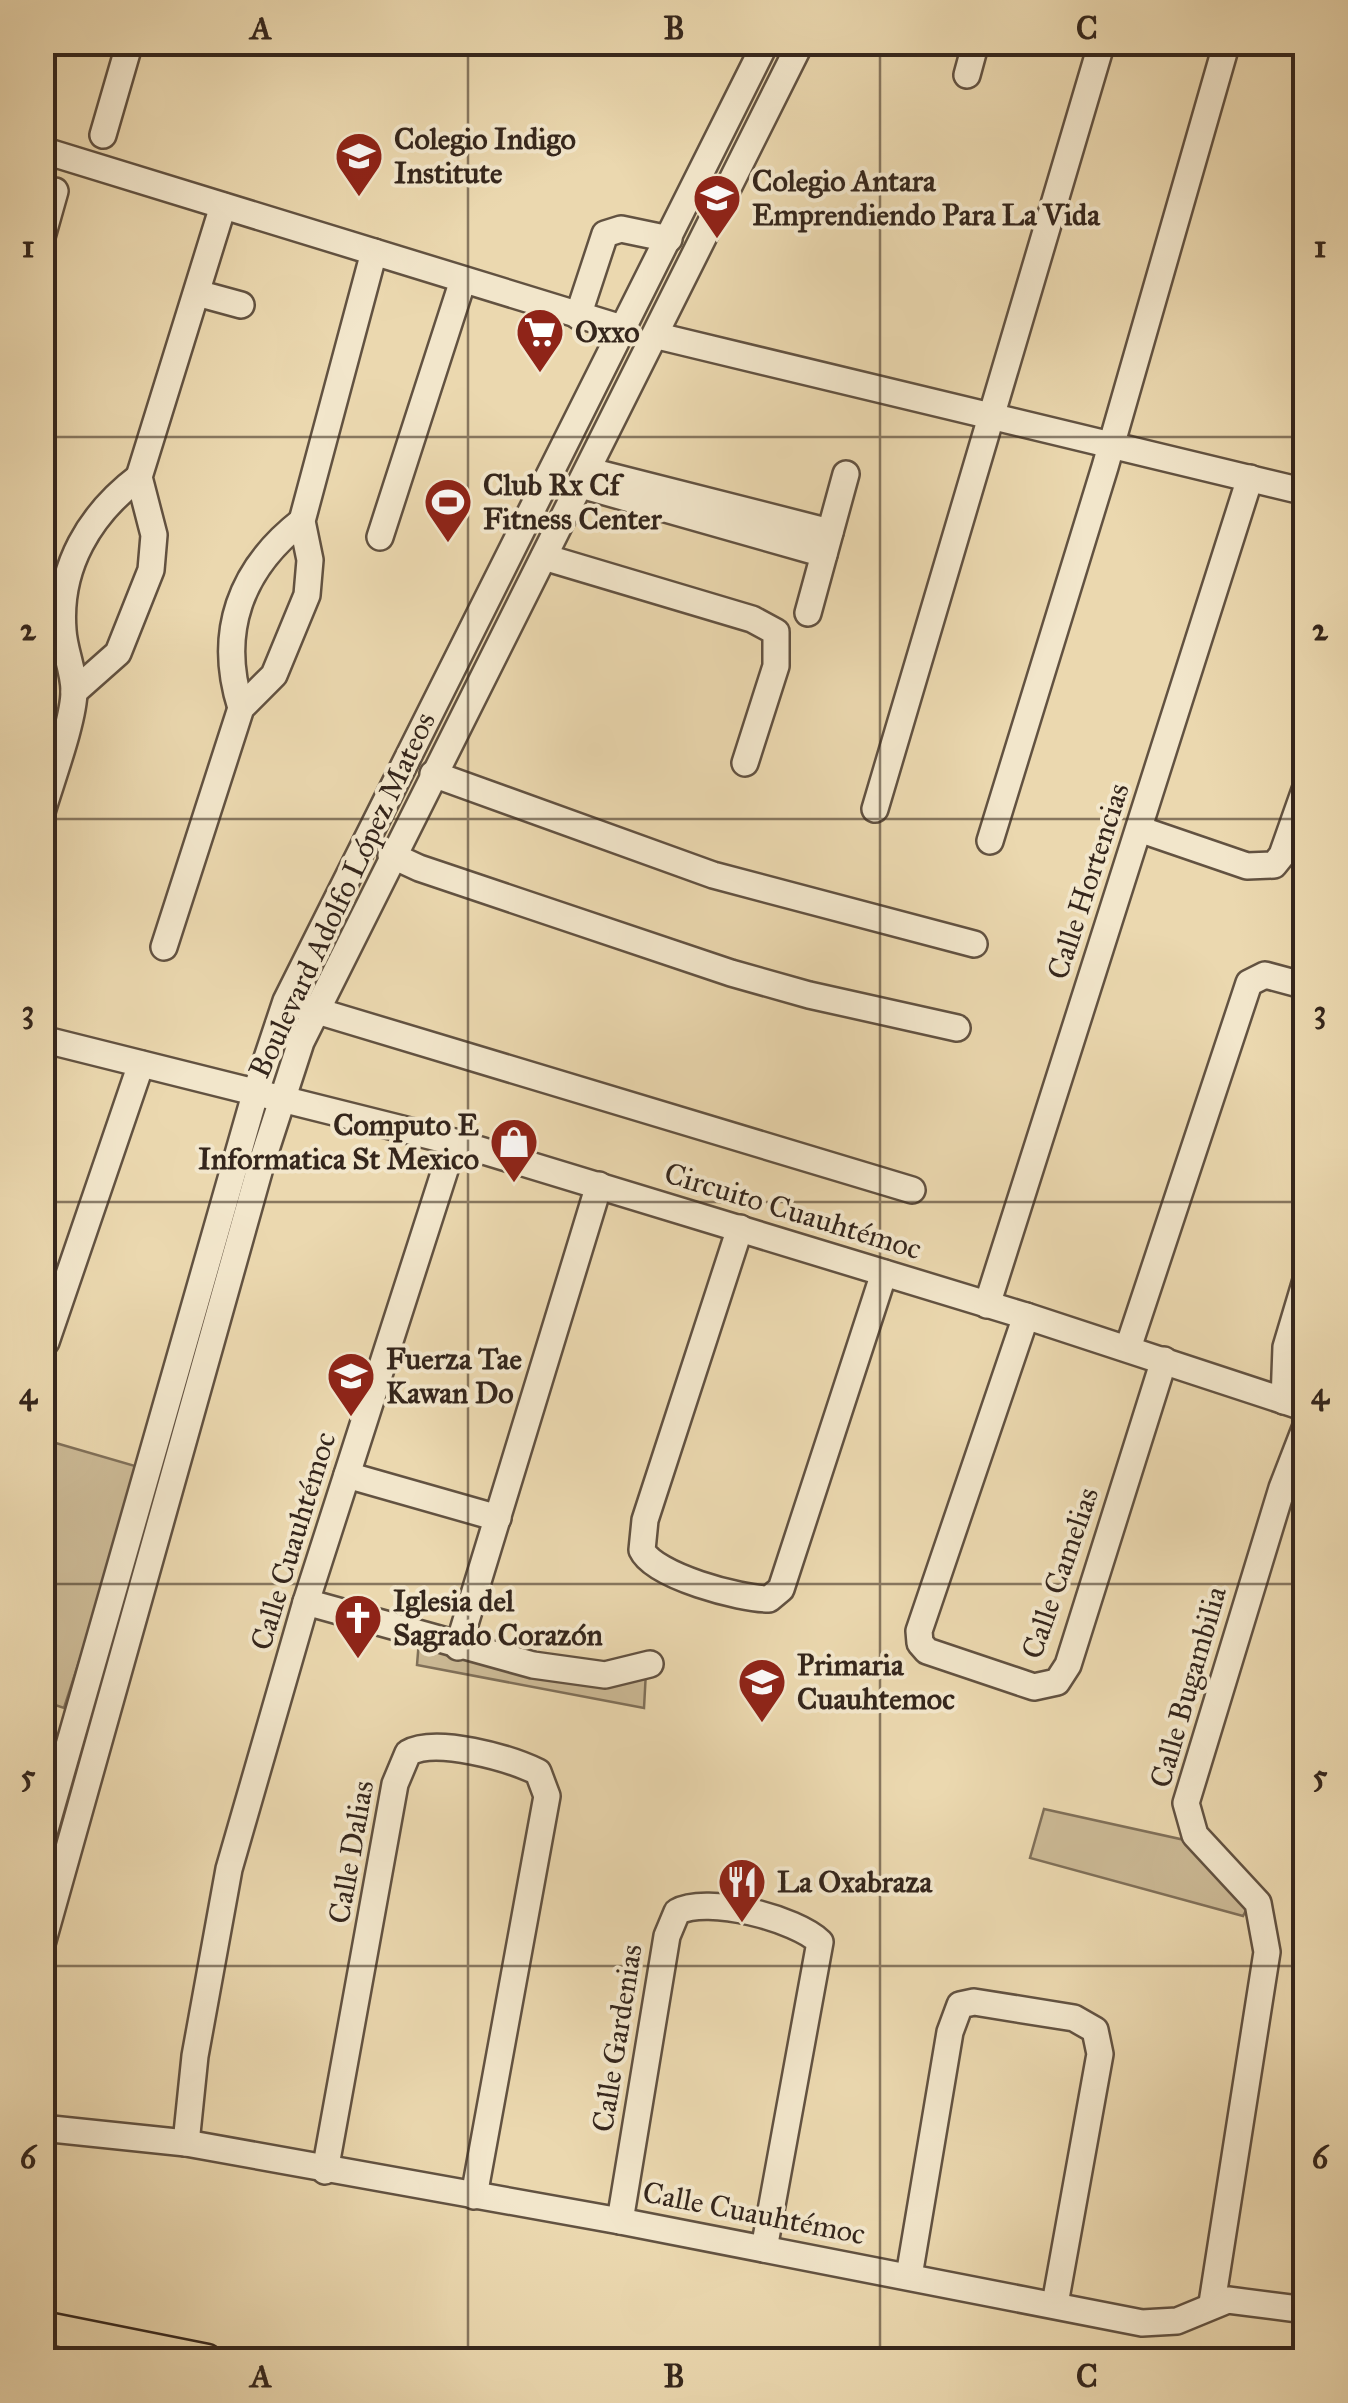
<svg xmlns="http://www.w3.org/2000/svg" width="1348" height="2403" viewBox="0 0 1348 2403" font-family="'IM FELL Great Primer',serif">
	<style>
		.green { fill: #ccba96; stroke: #807059; stroke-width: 2.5 }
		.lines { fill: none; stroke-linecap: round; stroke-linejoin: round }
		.minor-casing { stroke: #625241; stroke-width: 30 }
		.major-casing { stroke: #35261c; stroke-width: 35 }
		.minor { stroke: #f2e6cb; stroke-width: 25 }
		.major { stroke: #ebd8af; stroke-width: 30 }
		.rail-casing { stroke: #35261c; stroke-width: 10 }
		.rail { stroke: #f2e6cb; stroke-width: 6; stroke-dasharray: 19; stroke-linecap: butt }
		.grid { fill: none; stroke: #35261c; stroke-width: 2.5; stroke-opacity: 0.55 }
		.labels { text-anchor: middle; stroke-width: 8; stroke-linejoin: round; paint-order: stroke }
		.poi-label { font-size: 30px; font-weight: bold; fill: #35261c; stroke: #f2e6cb; text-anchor: start }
		.street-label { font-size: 30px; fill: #35261c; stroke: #f2e6cb }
		.neatline { fill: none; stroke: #35261c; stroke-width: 4 }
		.grid-label { font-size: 32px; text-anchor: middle; font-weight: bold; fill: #35261c }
	</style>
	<rect width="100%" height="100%" fill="#ebd8af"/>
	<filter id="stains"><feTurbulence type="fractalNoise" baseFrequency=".002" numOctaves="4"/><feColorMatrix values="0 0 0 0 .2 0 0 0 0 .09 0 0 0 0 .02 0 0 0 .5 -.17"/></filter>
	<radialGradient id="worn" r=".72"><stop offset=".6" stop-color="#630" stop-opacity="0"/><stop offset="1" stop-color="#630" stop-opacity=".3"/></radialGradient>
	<g class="green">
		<path d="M42,1439L142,1468L64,1708L43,1701Z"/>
		<path d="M419,1640L646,1671L644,1708L417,1665Z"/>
		<path d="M1044,1809L1189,1841L1249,1905L1243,1916L1030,1858Z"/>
	</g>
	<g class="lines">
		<g class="minor-casing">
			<g id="minor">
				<path d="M967,75L976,42"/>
				<path d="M103,135L130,42"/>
				<path d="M42,150L625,329"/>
				<path d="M42,237L55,191"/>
				<path d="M197,293L241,305"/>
				<path d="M578,316L605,234L621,229L669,239"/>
				<path d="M658,336L1306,492"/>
				<path d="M598,473L830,532"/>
				<path d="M581,485L824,554"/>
				<path d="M380,537L463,280"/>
				<path d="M544,557L752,619L776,632V666L745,763"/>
				<path d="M808,613L846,474"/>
				<path d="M74,692L118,653L151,570L154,535L139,477L223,206"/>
				<path d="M241,708C217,633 240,569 302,521"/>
				<path d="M433,774L713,875L974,944"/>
				<path d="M875,809L1102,42"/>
				<path d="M42,812C51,781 74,720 74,691C74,671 64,650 63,630C58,567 90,514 139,477"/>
				<path d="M1139,829L1247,866L1274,865L1282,855L1306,787"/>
				<path d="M990,841L1105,467L1227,42"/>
				<path d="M391,855L419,868L731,973L809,995L957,1028"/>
				<path d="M164,947L241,708L274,675L307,595L310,560L302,521L374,252"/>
				<path d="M304,1007L912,1190"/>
				<path d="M42,1039L454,1142L1026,1316L1306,1408"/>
				<path d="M740,1228L645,1520L642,1550C654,1576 740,1599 769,1599L781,1589L884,1273"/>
				<path d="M987,1305L1250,478"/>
				<path d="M1026,1316L919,1631L920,1643L927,1651L1034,1687L1057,1682L1068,1665L1164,1360"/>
				<path d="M46,1342L141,1064"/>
				<path d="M1128,1348L1249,983L1265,975L1306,986"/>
				<path d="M1284,1401L1286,1347L1306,1280"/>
				<path d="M347,1475L498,1518"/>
				<path d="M306,1602L533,1665L605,1675L650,1664"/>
				<path d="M458,1647L599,1185"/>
				<path d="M42,1840L256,1091L286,1001L766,42"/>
				<path d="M42,1944L260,1168L301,1042L801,42"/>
				<path d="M42,2128L186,2143L620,2221L1142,2323L1177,2321L1228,2300L1306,2310"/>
				<path d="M186,2143L195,2056L229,1869L306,1602L454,1142"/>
				<path d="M325,2171L395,1784L408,1753C436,1737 509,1758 538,1772L547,1796L474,2196"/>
				<path d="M620,2221L667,1936L677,1912C707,1895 797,1919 820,1942L764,2249"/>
				<path d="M909,2276L950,2032L960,2005L974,2002L1074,2018L1095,2030L1100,2054L1055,2304"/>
				<path d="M1212,2303L1267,1952L1258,1903L1195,1835L1186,1803L1282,1488L1306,1426"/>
			</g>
		</g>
		<g class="major-casing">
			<path id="major" d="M42,2327L207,2360"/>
		</g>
		<use href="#minor" class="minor"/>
		<use href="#major" class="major"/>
		<g class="rail-casing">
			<path id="rail" d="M42,2356L66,2360"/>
		</g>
		<use href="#rail" class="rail"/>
	</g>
	<path class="grid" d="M468,42V2360M880,42V2360M42,437H1306M42,819H1306M42,1202H1306M42,1584H1306M42,1966H1306"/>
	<defs>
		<g id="school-pin" transform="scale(2.5)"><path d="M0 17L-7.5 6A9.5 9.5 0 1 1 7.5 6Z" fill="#8f2418" stroke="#f2e6cb"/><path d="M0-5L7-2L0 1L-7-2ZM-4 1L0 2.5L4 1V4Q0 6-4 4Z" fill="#fff"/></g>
		<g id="supermarket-pin" transform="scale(2.5)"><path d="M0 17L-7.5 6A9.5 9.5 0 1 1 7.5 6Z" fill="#8f2418" stroke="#f2e6cb"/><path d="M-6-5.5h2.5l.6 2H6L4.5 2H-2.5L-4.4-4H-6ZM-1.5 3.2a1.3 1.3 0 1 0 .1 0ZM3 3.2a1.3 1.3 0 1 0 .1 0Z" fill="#fff"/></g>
		<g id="stadium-pin" transform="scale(2.5)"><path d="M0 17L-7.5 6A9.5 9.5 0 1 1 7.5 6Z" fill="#8f2418" stroke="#f2e6cb"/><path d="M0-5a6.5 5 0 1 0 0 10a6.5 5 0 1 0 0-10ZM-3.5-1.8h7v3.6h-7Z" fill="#fff"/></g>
		<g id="shop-pin" transform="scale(2.5)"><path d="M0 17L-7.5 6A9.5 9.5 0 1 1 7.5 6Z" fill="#8f2418" stroke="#f2e6cb"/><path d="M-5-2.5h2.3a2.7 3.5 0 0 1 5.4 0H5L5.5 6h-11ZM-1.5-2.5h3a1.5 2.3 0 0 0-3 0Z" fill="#fff"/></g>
		<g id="church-pin" transform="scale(2.5)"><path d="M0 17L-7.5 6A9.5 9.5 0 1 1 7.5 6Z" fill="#8f2418" stroke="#f2e6cb"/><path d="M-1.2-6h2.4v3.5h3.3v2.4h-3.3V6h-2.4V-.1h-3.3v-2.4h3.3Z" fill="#fff"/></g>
		<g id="restaurant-pin" transform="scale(2.5)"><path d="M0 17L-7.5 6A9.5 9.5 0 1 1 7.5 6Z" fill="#8f2418" stroke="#f2e6cb"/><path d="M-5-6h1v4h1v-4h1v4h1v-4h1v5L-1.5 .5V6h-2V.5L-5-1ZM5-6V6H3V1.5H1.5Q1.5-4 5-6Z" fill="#fff"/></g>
	</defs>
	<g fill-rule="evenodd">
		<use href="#school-pin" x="359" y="156"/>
		<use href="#school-pin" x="717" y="198"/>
		<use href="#supermarket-pin" x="540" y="332"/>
		<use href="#stadium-pin" x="448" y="502"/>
		<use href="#shop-pin" x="514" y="1142"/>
		<use href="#school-pin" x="351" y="1376"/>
		<use href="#church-pin" x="358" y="1618"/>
		<use href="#school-pin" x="762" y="1682"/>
		<use href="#restaurant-pin" x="742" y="1882"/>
	</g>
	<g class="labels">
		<g class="poi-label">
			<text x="394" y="149">Colegio Indigo<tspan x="394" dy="34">Institute</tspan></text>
			<text x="752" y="191">Colegio Antara<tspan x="752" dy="34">Emprendiendo Para La Vida</tspan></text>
			<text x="575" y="342">Oxxo</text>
			<text x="483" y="495">Club Rx Cf<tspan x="483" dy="34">Fitness Center</tspan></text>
			<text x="479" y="1135" text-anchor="end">Computo E<tspan x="479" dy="34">Informatica St Mexico</tspan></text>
			<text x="386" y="1369">Fuerza Tae<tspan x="386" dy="34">Kawan Do</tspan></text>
			<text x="393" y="1611">Iglesia del<tspan x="393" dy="34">Sagrado Corazón</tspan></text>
			<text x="797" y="1675">Primaria<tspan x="797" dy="34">Cuauhtemoc</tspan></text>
			<text x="777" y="1892">La Oxabraza</text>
		</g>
		<g class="street-label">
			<text transform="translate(1088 881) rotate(-72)" y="10">Calle Hortencias</text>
			<text transform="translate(342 895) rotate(-65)" y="10">Boulevard Adolfo López Mateos</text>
			<text transform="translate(793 1211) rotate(17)" y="10">Circuito Cuauhtémoc</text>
			<text transform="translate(293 1541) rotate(-73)" y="10">Calle Cuauhtémoc</text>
			<text transform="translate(1060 1573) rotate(-71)" y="10">Calle Camelias</text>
			<text transform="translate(1188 1687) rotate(-74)" y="10">Calle Bugambilia</text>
			<text transform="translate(351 1852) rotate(-80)" y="10">Calle Dalias</text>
			<text transform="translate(617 2038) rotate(-81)" y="10">Calle Gardenias</text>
			<text transform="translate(754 2213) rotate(11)" y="10">Calle Cuauhtémoc</text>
		</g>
	</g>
	<rect width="1348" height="2403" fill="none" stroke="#ebd8af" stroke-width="110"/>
	<rect x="55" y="55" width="1238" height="2293" class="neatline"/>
	<g class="grid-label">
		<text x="261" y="39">A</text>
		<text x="674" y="39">B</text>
		<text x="1087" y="39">C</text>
		<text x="28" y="257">1</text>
		<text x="1320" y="257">1</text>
		<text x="28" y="640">2</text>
		<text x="1320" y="640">2</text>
		<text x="28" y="1022">3</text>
		<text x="1320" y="1022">3</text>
		<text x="28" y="1404">4</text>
		<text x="1320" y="1404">4</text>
		<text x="28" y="1786">5</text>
		<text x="1320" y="1786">5</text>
		<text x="28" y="2168">6</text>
		<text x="1320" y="2168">6</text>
		<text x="261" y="2387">A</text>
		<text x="674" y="2387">B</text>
		<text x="1087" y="2387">C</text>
	</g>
	<rect width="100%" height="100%" filter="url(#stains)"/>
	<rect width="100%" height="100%" fill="url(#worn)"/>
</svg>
